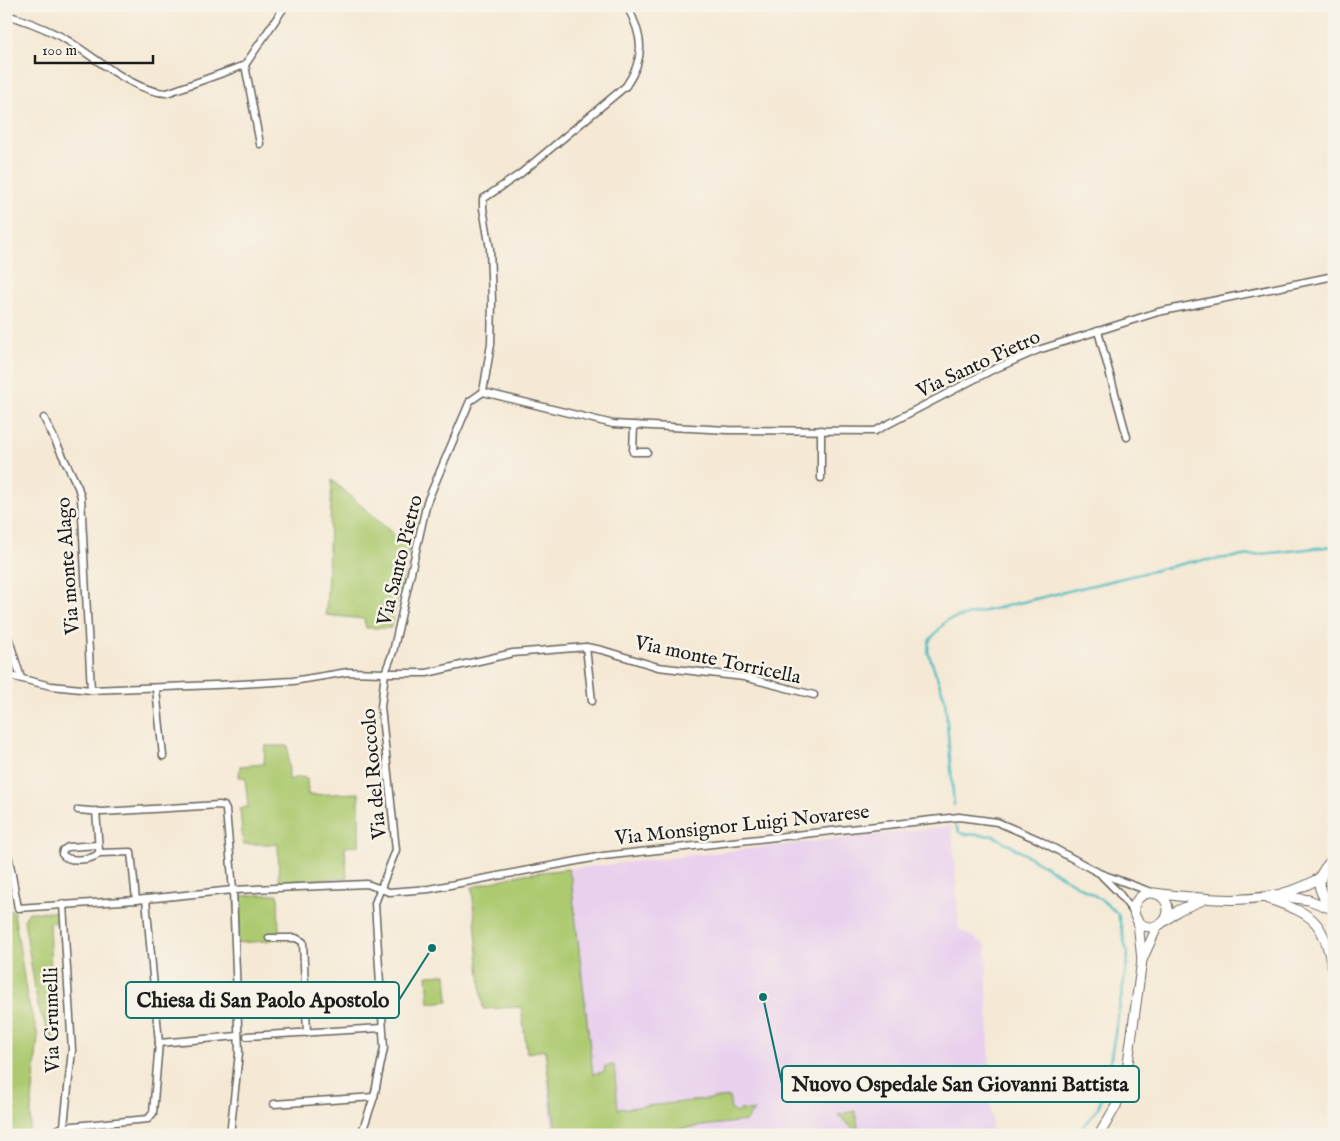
<svg xmlns="http://www.w3.org/2000/svg" width="1340" height="1141" viewBox="0 0 1340 1141" font-family="'IM FELL English',serif">
	<style>
		.built { fill: #e9d1ed }
		.green { fill: #adca71; stroke: #647346 }
		.lines { fill: none; stroke-linecap: round; stroke-linejoin: round }
		.stream { stroke: #4cbbc1; stroke-width: 2.5 }
		.street-casing { stroke: #68645d; stroke-width: 9 }
		.secondary-casing { stroke: #68645d; stroke-width: 11 }
		.primary-casing { stroke: #68645d; stroke-width: 12 }
		.street { stroke: #fff; stroke-width: 6 }
		.secondary { stroke: #fff; stroke-width: 9 }
		.primary { stroke: #fff; stroke-width: 10 }
		.labels { text-anchor: middle; stroke-width: 5; stroke-linejoin: round; paint-order: stroke }
		.street-label { font-size: 20px; fill: #1c1c1c; stroke: #f7f3e8 }
		.leader { fill: none; stroke: #0f766e; stroke-width: 2 }
		.callout-dot { fill: #0f766e; stroke: #f7f3e8; stroke-width: 2 }
		.callout { fill: #f7f3e8; stroke: #0f766e; stroke-width: 2 }
		.callout-label { font-size: 21px; text-anchor: middle; font-weight: bold; fill: #1c1c1c }
	</style>
	<rect width="100%" height="100%" fill="#f7f3e8"/>
	<filter id="ink" filterUnits="userSpaceOnUse"><feTurbulence type="fractalNoise" baseFrequency=".02" numOctaves="2"/><feDisplacementMap in="SourceGraphic" scale="10" xChannelSelector="R" yChannelSelector="G"/><feConvolveMatrix kernelMatrix="1 2 1 2 8 2 1 2 1" color-interpolation-filters="sRGB"/></filter>
	<filter id="wash" filterUnits="userSpaceOnUse"><feTurbulence type="fractalNoise" baseFrequency=".0096" numOctaves="4" result="noise"/><feDisplacementMap in="SourceGraphic" scale="20" xChannelSelector="R" yChannelSelector="G"/><feGaussianBlur stdDeviation="1.12" result="paint"/><feColorMatrix in="noise" values="0 0 0 0 0 0 0 0 0 0 0 0 0 0 0 0 0 1.4 0 .05"/><feComposite in="paint" operator="in"/></filter>
	<g filter="url(#wash)">
		<rect width="100%" height="100%" fill="#f5e9d5"/>
		<path class="built" d="M952,826L959,929L986,945L992,1135H552L545,1049L524,874Z"/>
		<g class="green">
			<path d="M332,480L409,548L391,628H366L364,619L326,615Z"/>
			<path d="M265,746H288L289,780L298,777L307,778L308,795L359,793V845L345,847L347,878L279,882L278,844H243L240,809L248,807L245,777H239L240,766L264,764Z"/>
			<path d="M1334,866V904C1323,891 1322,878 1334,866Z"/>
			<path d="M568,869L571,878L593,1074L604,1072L605,1066L614,1065L618,1109L729,1097L731,1109L736,1113L740,1110L754,1111L746,1121L625,1135H556L545,1050L527,1053L521,1007L483,1009L472,887L524,874Z"/>
			<path d="M278,894L279,937L267,941L237,943L236,896Z"/>
			<path d="M6,909L14,912L27,997L38,1036L29,1135H6Z"/>
			<path d="M29,912H56L57,922L49,923L54,1044L38,1007L24,920Z"/>
			<path d="M446,974L448,1001L429,1003L427,975Z"/>
			<path d="M855,1111L859,1131L857,1132L838,1115Z"/>
		</g>
		<g class="lines">
			<g class="stream">
				<path d="M954,805L945,699L928,652L929,641L947,620L1190,562L1334,546"/>
				<path d="M956,826L959,832L963,834L994,836L1102,900L1118,914L1128,957L1106,1086L1098,1108L1077,1135"/>
			</g>
		</g>
	</g>
	<g filter="url(#ink)">
		<g class="lines">
			<g class="street-casing">
				<g id="street">
					<path d="M6,15C25,20 42,27 60,36C91,53 132,92 167,93L245,65L285,6"/>
					<path d="M245,65L260,144"/>
					<path d="M1098,331L1127,437"/>
					<path d="M483,392L491,344L492,301L490,249L483,208V199L520,174L626,86C646,57 643,36 627,6"/>
					<path d="M44,418L78,487L81,497L91,690"/>
					<path d="M634,425L633,452H647"/>
					<path d="M821,430V478"/>
					<path d="M6,630L21,678"/>
					<path d="M586,647L592,701"/>
					<path d="M6,675L51,686L91,690L240,684L293,681L348,672L385,673L393,652L427,502L470,401L483,392L613,424L728,430L875,431L990,371L1038,350L1158,312L1334,276"/>
					<path d="M156,689L163,756"/>
					<path d="M78,810L102,812L219,805L224,806L226,810L233,890L239,1053L230,1135"/>
					<path d="M96,811L99,850"/>
					<path d="M6,842L18,908L136,900L233,890L367,884L389,892L429,889L603,856L959,817L997,822L1037,839L1099,873L1154,893"/>
					<path d="M98,845L68,847L63,850L62,854C68,863 93,860 99,853L131,852L136,900"/>
					<path d="M1102,876L1118,892L1134,913"/>
					<path d="M146,899L159,1043L238,1036"/>
					<path d="M63,904L72,1050L63,1135"/>
					<path d="M269,938H296L303,942L307,1033"/>
					<path d="M247,1036L382,1028"/>
					<path d="M274,1104L374,1097"/>
					<path d="M46,1135L63,1127L148,1119L153,1113L159,1043"/>
					<path d="M361,1135L374,1097L384,1048L375,903L396,850L381,707L385,673H427L513,653L586,647L602,650L658,667L744,677L814,695"/>
				</g>
			</g>
			<g class="secondary-casing">
				<g id="secondary">
					<circle cx="1151" cy="910" r="17"/>
					<path d="M1154,893C1207,900 1273,908 1321,877"/>
					<path d="M1281,896L1309,900L1332,909"/>
					<path d="M1266,898C1318,916 1322,920 1334,973"/>
					<path d="M1165,921L1179,910L1203,900"/>
					<path d="M1142,960L1157,927"/>
					<path d="M1099,1135L1116,1106L1128,1063L1142,960L1138,922"/>
				</g>
			</g>
			<g class="primary-casing">
				<path id="primary" d="M1334,859C1312,879 1318,891 1334,911"/>
			</g>
			<use href="#street" class="street"/>
			<use href="#secondary" class="secondary"/>
			<use href="#primary" class="primary"/>
		</g>
	</g>
	<g class="labels">
		<g class="street-label">
			<text transform="translate(978 363) rotate(-25)" y="7">Via Santo Pietro</text>
			<text transform="translate(399 560) rotate(-76)" y="7">Via Santo Pietro</text>
			<text transform="translate(67 566) rotate(-94)" y="7">Via monte Alago</text>
			<text transform="translate(718 659) rotate(12)" y="7">Via monte Torricella</text>
			<text transform="translate(373 774) rotate(-95)" y="7">Via del Roccolo</text>
			<text transform="translate(742 824) rotate(-6)" y="7">Via Monsignor Luigi Novarese</text>
			<text transform="translate(51 1020) rotate(-91)" y="7">Via Grumelli</text>
		</g>
	</g>
	<path class="leader" d="M432 948L399 1000M763 997L782 1084"/>
	<g class="callout-dot">
		<circle cx="432" cy="948" r="5"/>
		<circle cx="763" cy="997" r="5"/>
	</g>
	<g class="callout">
		<rect x="126" y="982" width="273" height="36" rx="5"/>
		<rect x="782" y="1066" width="357" height="36" rx="5"/>
	</g>
	<g class="callout-label">
		<text x="263" y="1007">Chiesa di San Paolo Apostolo</text>
		<text x="960" y="1091">Nuovo Ospedale San Giovanni Battista</text>
	</g>
	<rect width="1340" height="1141" fill="none" stroke="#f7f3e8" stroke-width="25"/>
	<path d="M35 55v8h118v-8" fill="none" stroke="#1c1c1c" stroke-width="2.5"/>
	<text x="42" y="55" font-size="15" fill="#1c1c1c" stroke="#f7f3e8" stroke-width="4" paint-order="stroke">100 m</text>
</svg>
